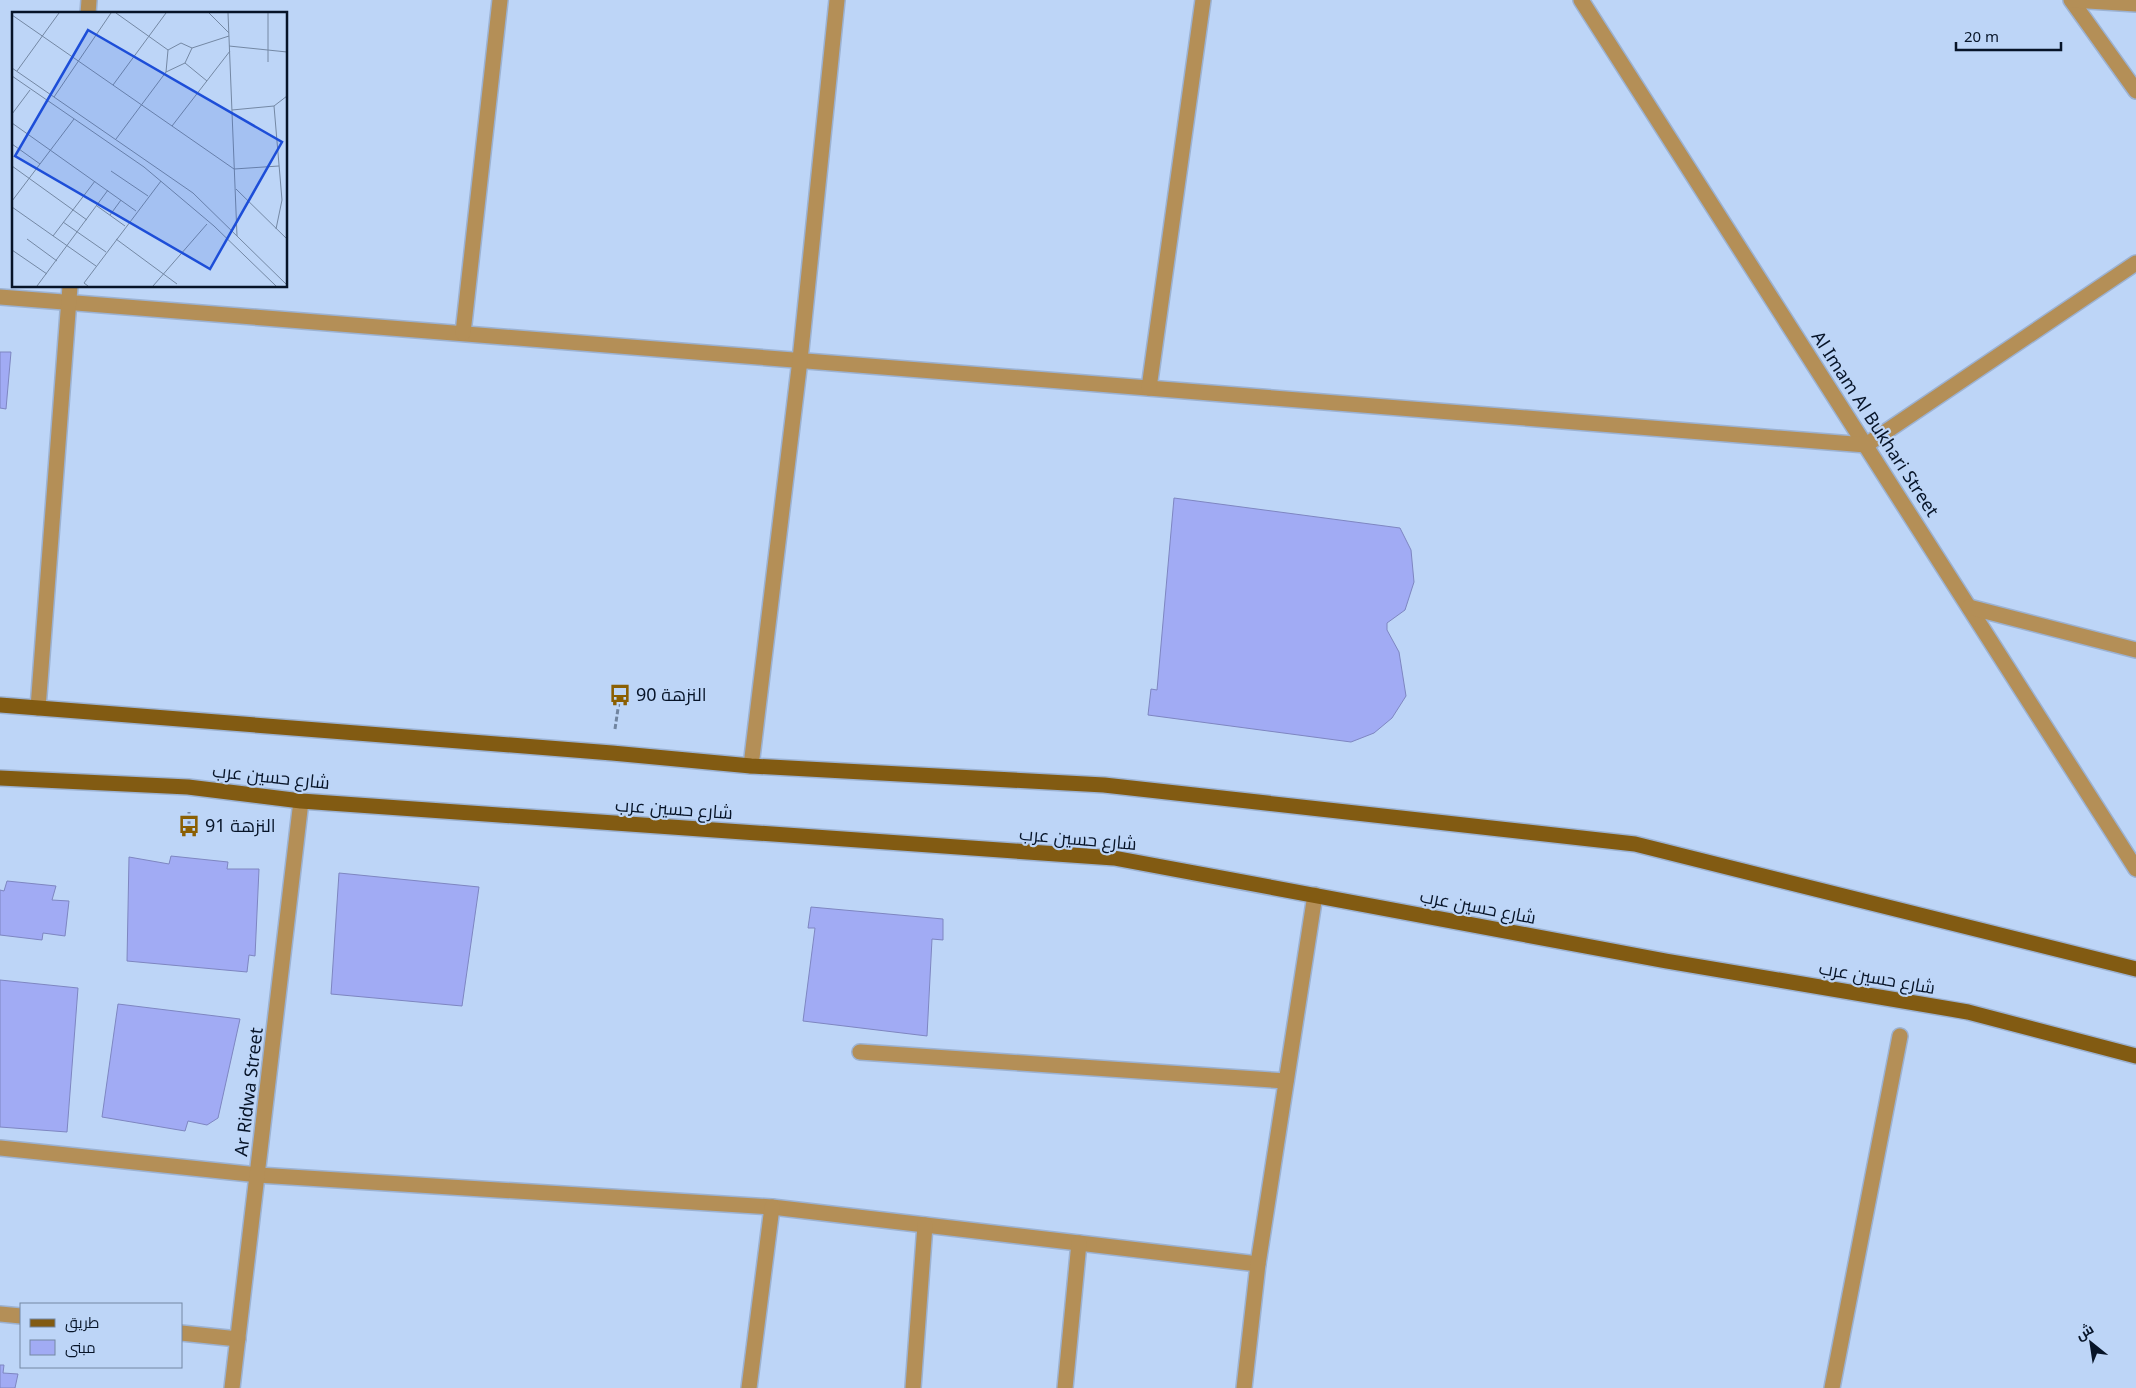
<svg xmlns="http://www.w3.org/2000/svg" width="2136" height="1388" viewBox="0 0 2136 1388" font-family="'Noto Sans',Cairo,sans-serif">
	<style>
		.building { fill: #a1abf4; stroke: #7e86c1 }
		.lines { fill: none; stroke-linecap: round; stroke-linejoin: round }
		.street-casing { stroke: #9cb2d2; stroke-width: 18 }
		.primary-casing { stroke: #9cb2d2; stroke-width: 18 }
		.path { stroke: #7185a1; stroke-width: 3; stroke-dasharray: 5 2.5; stroke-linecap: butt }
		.street { stroke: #b48f57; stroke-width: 15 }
		.primary { stroke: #825b12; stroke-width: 15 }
		.labels { text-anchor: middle; stroke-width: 4.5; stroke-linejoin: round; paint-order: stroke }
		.street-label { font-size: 18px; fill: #071428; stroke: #bdd5f7 }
		.poi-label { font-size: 18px; fill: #071428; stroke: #bdd5f7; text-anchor: start }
		.inset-road { fill: none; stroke: #7488a4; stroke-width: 1 }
		.view { fill: #1d4ed8; fill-opacity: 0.15; stroke: #1d4ed8; stroke-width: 2.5 }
		.inset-edge { fill: none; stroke: #071428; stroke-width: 2.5 }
	</style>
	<rect width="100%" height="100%" fill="#bdd5f7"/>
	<g class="building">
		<path d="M0,352H11L6,409L0,408Z"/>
		<path d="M1174,498L1400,528L1411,550L1414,582L1405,610L1387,623V630L1399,652L1406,696L1392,718L1374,733L1351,742L1148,715L1151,689L1157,690Z"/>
		<path d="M171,856L228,862L227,869H259L255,956L249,955L247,972L127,961L129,857L169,864Z"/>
		<path d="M339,873L479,887L462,1006L331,994Z"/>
		<path d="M7,881L56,886L52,900L69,901L65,936L43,933L42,940L0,935V890L4,891Z"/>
		<path d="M811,907L943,919V940L932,939L927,1036L803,1021L815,928H808Z"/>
		<path d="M0,980L78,988L67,1132L0,1127Z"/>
		<path d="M118,1004L240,1019L218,1118L207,1125L188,1121L185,1131L102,1117Z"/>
		<path d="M0,1365H4L3,1373L18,1374L15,1388H0Z"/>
	</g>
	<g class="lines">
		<g class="street-casing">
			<g id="street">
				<path d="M1581,0L2136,869"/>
				<path d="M2071,0L2136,91"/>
				<path d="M2072,0L2136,4"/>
				<path d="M88,14L89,0"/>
				<path d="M0,297L1866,445L2136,263"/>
				<path d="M463,333L500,0"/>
				<path d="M1149,388L1203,0"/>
				<path d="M1969,607L2136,650"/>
				<path d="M38,708L70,286"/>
				<path d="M751,766L800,360L837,0"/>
				<path d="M860,1052L1286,1081"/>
				<path d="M0,1148L258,1175L772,1207L1258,1264"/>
				<path d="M0,1314L21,1316"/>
				<path d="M181,1333L238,1339"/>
				<path d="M232,1388L301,801"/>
				<path d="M749,1388L772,1207"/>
				<path d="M913,1388L925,1225"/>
				<path d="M1065,1388L1079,1243"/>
				<path d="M1244,1388L1258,1264L1315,895"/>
				<path d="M1832,1388L1900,1036"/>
			</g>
		</g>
		<g class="primary-casing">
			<g id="primary">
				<path d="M0,705L612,753L751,766L1104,785L1635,844L2136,969"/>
				<path d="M0,778L188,787L301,801L1114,858L1666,961L1968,1012L2136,1056"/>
			</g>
		</g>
		<g class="path">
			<path d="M615,729L620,695"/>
			<path d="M189,812V826"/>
		</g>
		<use href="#street" class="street"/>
		<use href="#primary" class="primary"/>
	</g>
	<defs>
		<g id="bus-bare" transform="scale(1.725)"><path d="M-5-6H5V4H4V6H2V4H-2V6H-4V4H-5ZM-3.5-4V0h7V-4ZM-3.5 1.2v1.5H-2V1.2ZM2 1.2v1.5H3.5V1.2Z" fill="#8b5f02" stroke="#bdd5f7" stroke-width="2.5" paint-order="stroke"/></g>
	</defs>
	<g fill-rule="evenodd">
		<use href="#bus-bare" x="620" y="695"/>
		<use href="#bus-bare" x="189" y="826"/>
	</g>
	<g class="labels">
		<g class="street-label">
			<text transform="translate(1875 424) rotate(57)" y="6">Al Imam Al Bukhari Street</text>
			<text transform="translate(271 777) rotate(6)" y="6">شارع حسين عرب</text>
			<text transform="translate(674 809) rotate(4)" y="6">شارع حسين عرب</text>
			<text transform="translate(1078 839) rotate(5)" y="6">شارع حسين عرب</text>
			<text transform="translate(1478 907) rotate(11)" y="6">شارع حسين عرب</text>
			<text transform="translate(1877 978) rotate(10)" y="6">شارع حسين عرب</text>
			<text transform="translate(249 1092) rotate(-83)" y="6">Ar Ridwa Street</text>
		</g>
		<g class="poi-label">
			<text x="636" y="701">النزهة 90</text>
			<text x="205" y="832">النزهة 91</text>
		</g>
	</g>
	<g transform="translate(12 12)">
		<rect width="275" height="275" fill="#bdd5f7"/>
		<path class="inset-road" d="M104,1L156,38L154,60M197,1L217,21M216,1L225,224M256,1V50M0,3L222,157L267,154M217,34L275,40M156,38L169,31L180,36M173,51L195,69M0,56L181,181L275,273M5,59L47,1M0,64L132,155L202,214L264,274M101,73L154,1M42,85L99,1M262,94L270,188L264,217M220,98L262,94L275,84M0,102L18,78M0,111L124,199M160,114L218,39M104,127L154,60L173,51L180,36L217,24M0,132L28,152M0,154L75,208M99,159L136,184M224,177L275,227M0,189L62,107M85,194L113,214M0,195L84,254M98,203L109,188M51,210L94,240M41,224L83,169M15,227L45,249M104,227L165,272M0,238L35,262M25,274L96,178M76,274L72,271L149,169M141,274L195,212"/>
		<path class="view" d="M76,18L270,130L198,257L3,144Z"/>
		<rect width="275" height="275" class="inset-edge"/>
	</g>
	<rect x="20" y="1303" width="162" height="65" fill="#bdd5f7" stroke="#7488a4"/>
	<rect x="30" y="1319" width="25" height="8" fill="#825b12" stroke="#7488a4"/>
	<text x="65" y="1328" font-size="15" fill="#071428">طريق</text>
	<rect x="30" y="1340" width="25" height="15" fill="#a1abf4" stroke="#7488a4"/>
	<text x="65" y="1353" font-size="15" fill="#071428">مبنى</text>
	<g transform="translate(2091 1343) rotate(330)" stroke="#bdd5f7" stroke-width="4" paint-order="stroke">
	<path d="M0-4L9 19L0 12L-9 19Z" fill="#071428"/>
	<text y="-8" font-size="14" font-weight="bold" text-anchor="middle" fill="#071428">ش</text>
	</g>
	<path d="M1956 42v8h105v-8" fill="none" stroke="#071428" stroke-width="2.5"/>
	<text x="1964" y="42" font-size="15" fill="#071428" stroke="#bdd5f7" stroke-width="4" paint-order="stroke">20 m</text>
</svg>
